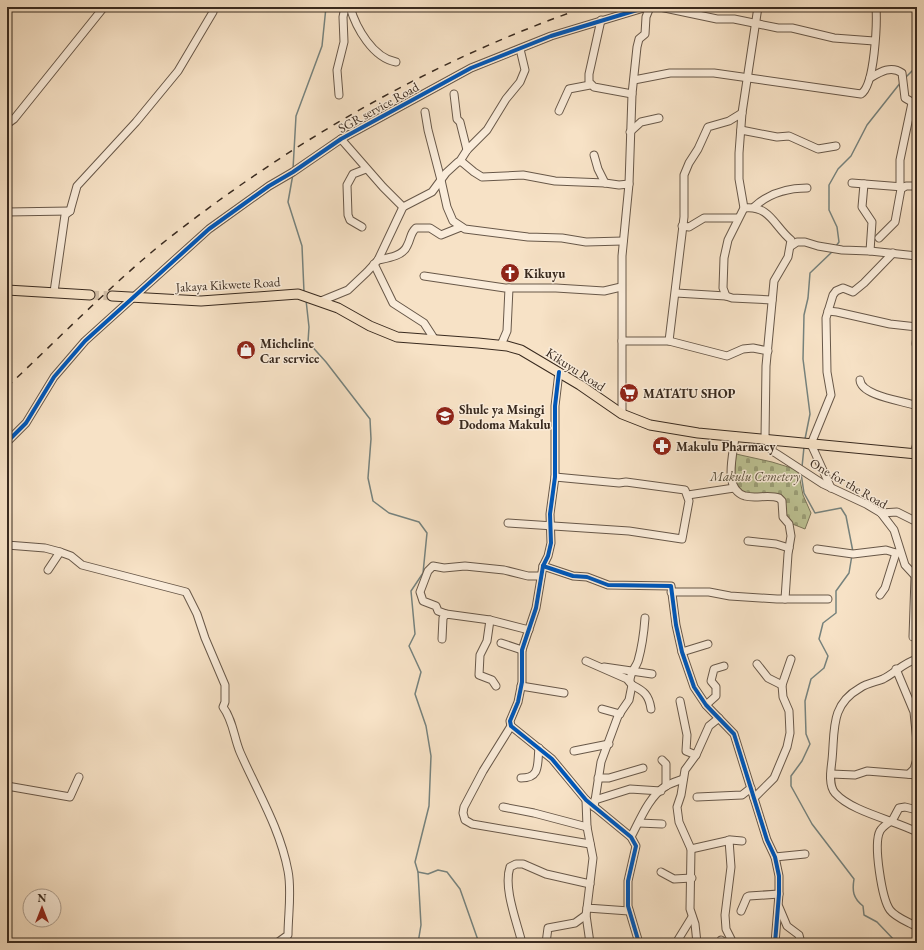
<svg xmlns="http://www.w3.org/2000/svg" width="924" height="950" viewBox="0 0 924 950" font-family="'EB Garamond',serif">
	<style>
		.cemetery { fill: url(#cemetery-stones); stroke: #7b765a }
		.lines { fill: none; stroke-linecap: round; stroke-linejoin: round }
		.stream { stroke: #76827d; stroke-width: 1.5 }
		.major-tunnel { stroke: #d1bda5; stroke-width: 9; stroke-dasharray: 9 4.5; stroke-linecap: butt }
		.minor-casing { stroke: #685849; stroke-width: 9 }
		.major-casing { stroke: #392a1f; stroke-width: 11 }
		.minor { stroke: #faecda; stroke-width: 7 }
		.major { stroke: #f7e2c6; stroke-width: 9 }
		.rail { stroke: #392a1f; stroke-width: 1.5; stroke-dasharray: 7 7; stroke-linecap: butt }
		.cycleway-casing { stroke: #faecda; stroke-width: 6 }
		.cycleway { stroke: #0057b8; stroke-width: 4 }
		.labels { text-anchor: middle; stroke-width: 3; stroke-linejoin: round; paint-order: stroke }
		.street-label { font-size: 13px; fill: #392a1f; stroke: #faecda }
		.poi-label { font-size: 13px; font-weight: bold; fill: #392a1f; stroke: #faecda; text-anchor: start }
		.park-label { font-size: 13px; font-style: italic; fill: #5a503c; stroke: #faecda }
	</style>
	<defs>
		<pattern id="cemetery-stones" width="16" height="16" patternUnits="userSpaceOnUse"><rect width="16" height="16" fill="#bdc394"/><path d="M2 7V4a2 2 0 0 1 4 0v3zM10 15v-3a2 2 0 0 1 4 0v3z" fill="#9b9f78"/></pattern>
	</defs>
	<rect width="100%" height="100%" fill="#f7e2c6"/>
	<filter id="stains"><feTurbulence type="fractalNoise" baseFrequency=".005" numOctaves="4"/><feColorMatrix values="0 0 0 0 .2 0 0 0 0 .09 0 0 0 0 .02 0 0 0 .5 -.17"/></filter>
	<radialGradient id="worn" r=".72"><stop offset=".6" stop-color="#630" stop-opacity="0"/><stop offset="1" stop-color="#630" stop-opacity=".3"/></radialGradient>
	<path class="cemetery" d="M736,454L772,462L798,470L803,495L811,513L805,529L790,523L784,510V499L782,495H755L743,492L734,482Z"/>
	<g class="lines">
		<g class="stream">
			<path d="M905,78L917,66"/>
			<path d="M293,169L296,116L322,46L326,7"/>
			<path d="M293,174L288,202L302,246L304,292"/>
			<path d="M836,246L839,242L837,227L829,210V185L838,169L851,156L867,125L901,82"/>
			<path d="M306,300L309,327L308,342L326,362L370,419L371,439L368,478L373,501L389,513L419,522L427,533L423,573L411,591L415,634L409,646L421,672L415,694L426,726L431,756L429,806L415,862L418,872L428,874L438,870L447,872L460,889L479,943"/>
			<path d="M805,439L810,414L803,359L804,315L808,298L810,273L833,251"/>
			<path d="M802,467L804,447"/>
			<path d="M801,473L804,493L815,513L841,508L846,516L853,552"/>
			<path d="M852,555L849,573L836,591V613L823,623L819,639L828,656L824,668L811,679L805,701L806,734L810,744L802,761L791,776V786L812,824L854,879C852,891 853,898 863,906L864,915L877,922L897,943"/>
			<path d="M418,943L421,925L418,872"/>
		</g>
		<path class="major-tunnel" d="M90,295L112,296"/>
		<g class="minor-casing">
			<g id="minor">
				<path d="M350,7C356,28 373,58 396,62"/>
				<path d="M660,7L717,19H734L778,28H792L834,38L874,41"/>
				<path d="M758,7L742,113L739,153V179L744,208L728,240L724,258L723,288L726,296L732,298L772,300"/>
				<path d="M906,7L917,8"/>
				<path d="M601,20L589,74V82L594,87L632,94"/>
				<path d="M870,78C880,72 891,65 902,73L905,98L917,105"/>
				<path d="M634,80L670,73H714L861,94C875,85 877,23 876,7"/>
				<path d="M454,94L457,119L460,122L467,150"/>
				<path d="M339,95L337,70L344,42L343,17L345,7"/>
				<path d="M559,111L569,89L590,85"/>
				<path d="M425,112L428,130L441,180L447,207L453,221L465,229L528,237L562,238L586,242L623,241"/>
				<path d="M7,124L14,119L104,7"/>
				<path d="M741,130L777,137L789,136L818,149L836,146"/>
				<path d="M630,132L641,122L659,118"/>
				<path d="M341,139L383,187L403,207"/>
				<path d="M594,155L598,169L605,183"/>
				<path d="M460,161L467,150L487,130L506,99L520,82L525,70L520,49"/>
				<path d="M852,183L903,187"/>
				<path d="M864,184L862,207L872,222L870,251"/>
				<path d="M900,187V160L912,103"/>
				<path d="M754,207C769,193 787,188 807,188"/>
				<path d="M744,208C770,205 774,226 791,240L788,257L774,281L766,366L765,438"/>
				<path d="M7,212L70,211"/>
				<path d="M682,226L689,227L704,218H738"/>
				<path d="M362,227L350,220L348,215L347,185L353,174L366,169"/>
				<path d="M879,238L895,222L901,189L906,186H917"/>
				<path d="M791,246L797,242H805L818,246L842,250L870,251L917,256"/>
				<path d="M378,260C388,258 403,256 407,246C411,239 410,233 416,228H430L441,235L461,227"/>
				<path d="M374,264L393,303L424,323L435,340"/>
				<path d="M424,276L505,288H556L604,291L621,287"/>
				<path d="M54,292L65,215L70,211L77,186L136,122L178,71L213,12"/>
				<path d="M676,293L726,296"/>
				<path d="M321,301L348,290L367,272L378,260L403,207L432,192L446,173L458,162H462L474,172L482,177L523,175L555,181L605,183L619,185L629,184"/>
				<path d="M828,311L837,312L890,324L917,327"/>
				<path d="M917,335L916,344L917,345"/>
				<path d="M622,341H669L727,356L743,349L753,348L768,351"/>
				<path d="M669,341L684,217V175L689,163L698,149L708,127L729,121L742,113"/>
				<path d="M501,345L507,331L509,288"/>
				<path d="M559,372L555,406V477L550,514L551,543L548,556L543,566L536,608L522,650V682L518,702L510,721L511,726L552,759L586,800L631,837L636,846L628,881V906L639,943"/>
				<path d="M860,380C861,396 904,401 917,406"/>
				<path d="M622,414V256L629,184L632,94L637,47L639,39L645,34L646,17L650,7"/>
				<path d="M735,436C734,453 722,489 745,496C756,499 769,494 779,498L782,501L783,517L789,524L791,536L788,554L785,599"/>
				<path d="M772,440V451L777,454L823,484L866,504L881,513L894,530L905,565L917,578"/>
				<path d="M7,442L26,423L54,377L85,341L209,229L269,186L293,172L341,139L471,68L551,36L647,7"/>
				<path d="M914,454L917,443"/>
				<path d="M831,488L811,444L831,395L827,372L826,318L833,295L836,291L843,288L853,292L864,283L893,253"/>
				<path d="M688,495L734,488"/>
				<path d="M881,513L897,512L917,522"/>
				<path d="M508,523L629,531L682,539L689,501L685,490L626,482L619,483L555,477"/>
				<path d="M748,541L776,544L789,548"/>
				<path d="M7,545L45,548L60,552L48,570"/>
				<path d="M817,549L853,554L886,550L896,553"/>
				<path d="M60,552L71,556L82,565L186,592L197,614L205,638L225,685V702L223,707C233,720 234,738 240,752C257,791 280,828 288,871C292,891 288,915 288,935L277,943"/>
				<path d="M543,566L573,576L587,577L608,585L671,586L676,625L682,652L694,687L706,705L734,734L767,840L775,857L779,876V894L775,943"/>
				<path d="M671,592H709L730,596L777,599H828"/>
				<path d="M880,595L885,588L896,553H900"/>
				<path d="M446,614L438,611L436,606L423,601L420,592L428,571L433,566L444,568L465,566L504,570L528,576H541"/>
				<path d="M490,620L487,641L480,655L479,675L492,680L496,686"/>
				<path d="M913,637L915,577"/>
				<path d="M442,639L443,618L446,614L490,620L529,630"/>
				<path d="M501,643L522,650"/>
				<path d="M682,652L708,644"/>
				<path d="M917,659C903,663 895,673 883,679C876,682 867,683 860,688C830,705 835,730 832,760C831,769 828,785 835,793C852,812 894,820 917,832"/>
				<path d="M586,661L627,679L632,685L629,700L618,716L601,762L594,807"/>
				<path d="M757,664L768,678L782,685"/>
				<path d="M604,667L652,674"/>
				<path d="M896,669L914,712L917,742"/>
				<path d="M630,681C630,672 635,669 638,661C642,647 644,632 645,618"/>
				<path d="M632,685C644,691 649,695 651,709"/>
				<path d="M521,686L564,693"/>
				<path d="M680,701L687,735L686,751L696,755"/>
				<path d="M706,705L716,696V687L711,681L714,669L724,666"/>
				<path d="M602,709L620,714"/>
				<path d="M511,726L483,771L464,807L463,813L465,820L472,824L590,844"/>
				<path d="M574,751L609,744"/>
				<path d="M662,760L666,764V786"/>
				<path d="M831,774L855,775L867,771L917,775"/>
				<path d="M909,774L914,769L917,759"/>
				<path d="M521,778C541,778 537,764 539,748"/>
				<path d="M598,778H609L643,768"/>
				<path d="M7,786L70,797L79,777"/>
				<path d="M697,797L742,795L751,788"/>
				<path d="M754,798L774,778L787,747L790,733L789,711L783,697L782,685L791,659"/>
				<path d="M586,800L587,827L593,858L587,908L629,911"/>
				<path d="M595,800L630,789L661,791"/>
				<path d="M503,807L534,813L587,827"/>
				<path d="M891,821C887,824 882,827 880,831C873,844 882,899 890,910C896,918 909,922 917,927"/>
				<path d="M892,821L899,808L905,807L917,810"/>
				<path d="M639,823L662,824"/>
				<path d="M631,837C640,820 649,796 666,786C671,783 678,781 683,779"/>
				<path d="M729,840L731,867L725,915L726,929L733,943"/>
				<path d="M691,849L731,840L742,841"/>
				<path d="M775,857L805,854"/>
				<path d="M661,872L674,879L692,878"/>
				<path d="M779,907L787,926L799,935L801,943"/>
				<path d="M741,911L747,897L749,896L779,894"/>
				<path d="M586,915L590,943"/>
				<path d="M721,940L722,943"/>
				<path d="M522,943C517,922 503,888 510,867L516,864H523L546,874L590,884"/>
				<path d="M546,943L548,928L575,923L586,915L587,908"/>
				<path d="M676,943L692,917"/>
				<path d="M697,943L695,924L690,909L691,849L679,822L677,807L681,795L685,770L696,755L709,726L719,718"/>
			</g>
		</g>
		<g class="major-casing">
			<g id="major">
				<path d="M7,290L90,295"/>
				<path d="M112,296L201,301L298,294L338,308L370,326L397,337L478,343L507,346L521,350L580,385L622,414L650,425L698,433L917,454"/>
			</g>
		</g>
		<use href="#minor" class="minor"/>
		<use href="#major" class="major"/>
		<path class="rail" d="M7,387C56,341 107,289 159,246C287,144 430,61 586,7"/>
		<g class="cycleway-casing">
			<g id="cycleway">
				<path d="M559,372L555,406V477L550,514L551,543L548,556L543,566L536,608L522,650V682L518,702L510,721L511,726L552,759L586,800L631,837L636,846L628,881V906L639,943"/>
				<path d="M7,442L26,423L54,377L85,341L209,229L269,186L293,172L341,139L471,68L551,36L647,7"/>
				<path d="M543,566L573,576L587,577L608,585L671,586L676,625L682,652L694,687L706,705L734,734L767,840L775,857L779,876V894L775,943"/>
			</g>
		</g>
		<use href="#cycleway" class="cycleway"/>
	</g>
	<defs>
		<g id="church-disc" transform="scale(1)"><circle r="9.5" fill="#8f2418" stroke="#faecda"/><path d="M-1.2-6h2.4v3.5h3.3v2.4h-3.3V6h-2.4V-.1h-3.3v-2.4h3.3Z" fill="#fff"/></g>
		<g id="shop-disc" transform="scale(1)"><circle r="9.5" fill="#8f2418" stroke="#faecda"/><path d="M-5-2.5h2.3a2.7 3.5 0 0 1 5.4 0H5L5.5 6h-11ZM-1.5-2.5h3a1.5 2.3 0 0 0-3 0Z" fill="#fff"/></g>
		<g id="supermarket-disc" transform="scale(1)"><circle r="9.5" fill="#8f2418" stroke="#faecda"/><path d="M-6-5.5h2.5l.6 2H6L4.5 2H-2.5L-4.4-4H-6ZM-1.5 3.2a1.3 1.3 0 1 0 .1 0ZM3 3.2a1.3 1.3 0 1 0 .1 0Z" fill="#fff"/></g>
		<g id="school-disc" transform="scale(1)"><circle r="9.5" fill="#8f2418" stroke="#faecda"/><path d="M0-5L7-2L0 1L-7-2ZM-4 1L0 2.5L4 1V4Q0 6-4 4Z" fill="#fff"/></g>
		<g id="pharmacy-disc" transform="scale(1)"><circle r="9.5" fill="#8f2418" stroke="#faecda"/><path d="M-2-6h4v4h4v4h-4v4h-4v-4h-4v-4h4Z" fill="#fff"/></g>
	</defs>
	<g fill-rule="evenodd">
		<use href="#church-disc" x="510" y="273"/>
		<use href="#shop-disc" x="246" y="350"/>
		<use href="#supermarket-disc" x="629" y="393"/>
		<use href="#school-disc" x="445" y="416"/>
		<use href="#pharmacy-disc" x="662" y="446"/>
	</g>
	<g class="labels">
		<g class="street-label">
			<text transform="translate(378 107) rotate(-29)" y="5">SGR service Road</text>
			<text transform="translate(228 284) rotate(-3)" y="5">Jakaya Kikwete Road</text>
			<text transform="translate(576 369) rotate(33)" y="5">Kikuyu Road</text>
			<text transform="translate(849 483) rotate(30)" y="5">One for the Road</text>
		</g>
		<g class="poi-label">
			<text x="524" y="278">Kikuyu</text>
			<text x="260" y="348">Micheline<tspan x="260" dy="15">Car service</tspan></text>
			<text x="643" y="398">MATATU SHOP</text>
			<text x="459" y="414">Shule ya Msingi<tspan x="459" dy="15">Dodoma Makulu</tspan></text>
			<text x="676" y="451">Makulu Pharmacy</text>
		</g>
		<g class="park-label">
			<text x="755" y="481">Makulu Cemetery</text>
		</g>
	</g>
	<rect width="924" height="950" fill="none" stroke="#f7e2c6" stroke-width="24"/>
	<rect x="8" y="8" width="908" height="934" fill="none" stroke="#392a1f" stroke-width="2"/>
	<rect x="12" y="12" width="900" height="926" fill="none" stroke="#392a1f"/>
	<g transform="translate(42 908)"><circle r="19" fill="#faecda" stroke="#ad9e8f"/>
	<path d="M0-3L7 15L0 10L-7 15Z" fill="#8f2418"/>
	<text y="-6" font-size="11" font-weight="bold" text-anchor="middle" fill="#392a1f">N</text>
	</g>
	<rect width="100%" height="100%" filter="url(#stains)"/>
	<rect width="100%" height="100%" fill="url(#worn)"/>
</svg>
